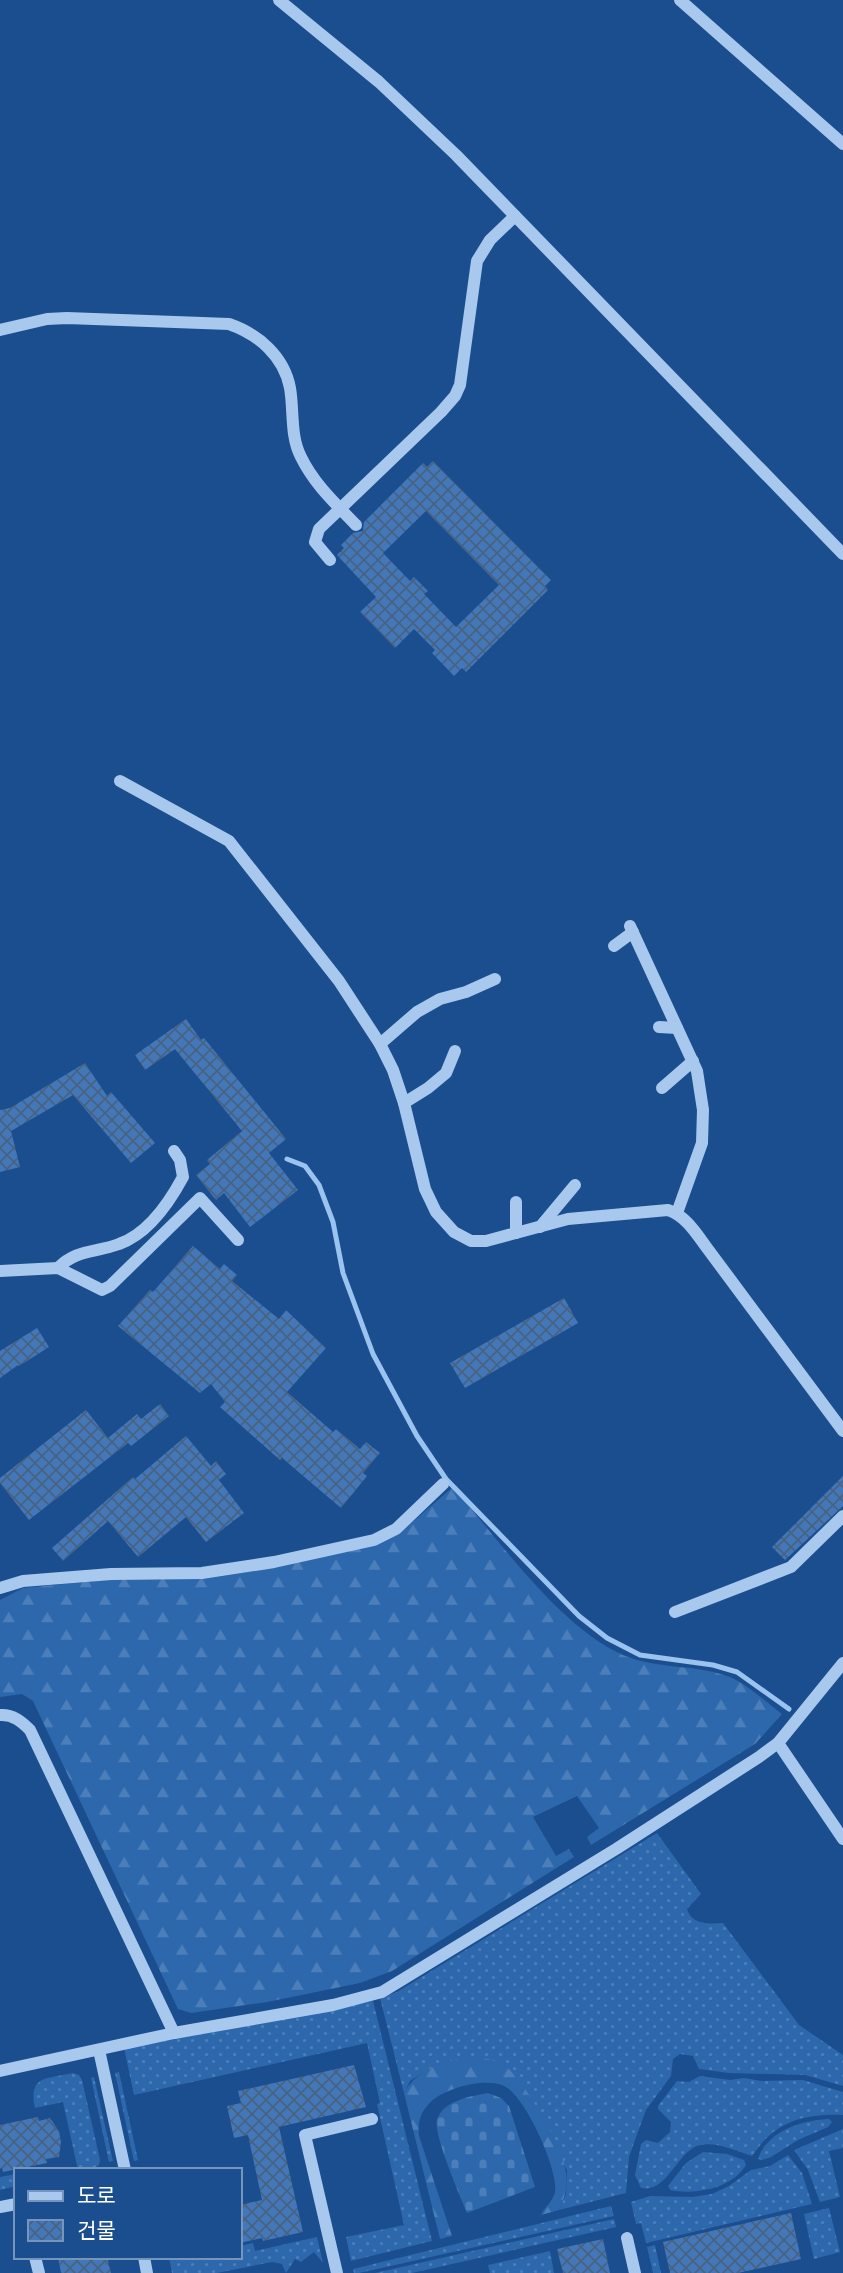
<svg xmlns="http://www.w3.org/2000/svg" width="843" height="2273" viewBox="0 0 843 2273" font-family="Raleway,'Noto Sans KR',sans-serif">
	<style>
		.grass { fill: url(#grass-dots) }
		.forest { fill: url(#forest-firs) }
		.cemetery { fill: url(#cemetery-stones) }
		.lines { fill: none; stroke-linecap: round; stroke-linejoin: round }
		.stream { stroke: #9bc3f0; stroke-width: 5 }
		.building { fill: url(#building-cross-hatch); fill-rule: evenodd }
		.minor { stroke: #a8c8ee; stroke-width: 12 }
	</style>
	<defs>
		<pattern id="grass-dots" width="8" height="8" patternUnits="userSpaceOnUse" patternTransform="scale(1.75)"><rect width="8" height="8" fill="#2d68ad"/><path d="M2 2h.1M6 6h.1" fill="none" stroke="#4c7fb9" stroke-width="1.8" stroke-linecap="round"/></pattern>
		<pattern id="forest-firs" width="22" height="20" patternUnits="userSpaceOnUse" patternTransform="scale(1.75)"><rect width="22" height="20" fill="#2d68ad"/><path d="M5 1l3.5 6h-7zM16 11l3.5 6h-7z" fill="#4c7fb9"/></pattern>
		<pattern id="cemetery-stones" width="16" height="16" patternUnits="userSpaceOnUse" patternTransform="scale(1.75)"><rect width="16" height="16" fill="#2d68ad"/><path d="M2 7V4a2 2 0 0 1 4 0v3zM10 15v-3a2 2 0 0 1 4 0v3z" fill="#4c7fb9"/></pattern>
		<pattern id="building-cross-hatch" width="8" height="8" patternUnits="userSpaceOnUse" patternTransform="scale(1.75)"><rect width="8" height="8" fill="#4377b7"/><path d="M0 0l8 8M0 8l8-8" fill="none" stroke="#486282"/></pattern>
	</defs>
	<rect width="100%" height="100%" fill="#1a4e8f"/>
	<g class="grass">
		<path d="M657,1833L701,1894L687,1909C692,1925 709,1924 723,1923L799,2025L843,2055V2086L805,2075L729,2073L699,2069L693,2056L680,2054L673,2059L671,2076L646,2110L635,2140L629,2157L626,2193L559,2210L566,2194L567,2170L504,2065L424,2072L410,2081L404,2093L380,1998L397,1992Z"/>
		<path d="M373,2001L432,2241L351,2261L346,2237L404,2225L377,2104L380,2103L367,2043L134,2095L124,2048Z"/>
		<path d="M119,2072L138,2160L134,2161L115,2073Z"/>
		<path d="M73,2073L79,2075L82,2080L100,2160L99,2165L91,2170H78L63,2102L35,2108C28,2075 47,2079 73,2073Z"/>
		<path d="M700,2076L730,2080L744,2078L761,2081L803,2080L843,2092V2115C816,2114 791,2117 770,2135C762,2141 758,2149 752,2156C736,2151 714,2140 697,2146C676,2154 667,2193 641,2188L635,2175L641,2144L646,2140L658,2143L670,2132L671,2122L658,2109V2106L677,2081L689,2082Z"/>
		<path d="M94,2077L113,2161L109,2162L91,2078Z"/>
		<path d="M829,2119L832,2122L828,2127L798,2140L771,2157L762,2160L758,2159C767,2131 803,2120 829,2119Z"/>
		<path d="M843,2129V2148L829,2151L840,2197L820,2202L808,2170L794,2150Z"/>
		<path d="M703,2152L727,2154L744,2160L746,2165C731,2189 695,2195 670,2190L668,2186L686,2163Z"/>
		<path d="M788,2155L802,2173L812,2204L646,2243L641,2223L636,2224L631,2202L650,2196L692,2197L712,2194L729,2186L751,2170L770,2166Z"/>
		<path d="M16,2174V2186L0,2190V2177Z"/>
		<path d="M611,2206L614,2216L359,2273H354L353,2269Z"/>
		<path d="M829,2208L840,2252L814,2259L804,2214Z"/>
		<path d="M614,2219L616,2227L412,2273H375Z"/>
		<path d="M317,2237L323,2263L314,2252L301,2262L295,2259L286,2273L282,2264L272,2262L217,2273H172L169,2257H179L180,2260L190,2257H240V2246L253,2243L255,2251Z"/>
		<path d="M655,2245L661,2273H653L647,2247Z"/>
		<path d="M550,2251L554,2273H490L488,2265Z"/>
	</g>
	<g class="forest">
		<path d="M453,1487C499,1540 565,1635 631,1658C663,1669 699,1665 730,1677C748,1685 766,1702 782,1714L755,1744L591,1845L587,1837L599,1828L577,1796L533,1817L556,1856L569,1849L574,1857L392,1971L360,1983L267,2002L191,2013L178,2009L33,1701L22,1694L0,1697V1600L23,1588L116,1579H205L277,1567L401,1532Z"/>
		<path d="M469,2057C480,2058 496,2059 505,2066C524,2080 565,2150 566,2173C568,2187 565,2197 559,2210L541,2215C545,2207 553,2201 555,2192C559,2171 524,2092 502,2085C482,2078 440,2089 427,2106C419,2115 418,2125 419,2136L452,2236L440,2239L404,2093C416,2070 444,2061 469,2057Z"/>
	</g>
	<path class="cemetery" d="M488,2093L501,2098L509,2106L535,2187L467,2213C460,2196 433,2134 437,2120C443,2100 472,2096 488,2093Z"/>
	<g class="lines">
		<path class="stream" d="M287,1159L305,1166L319,1185L333,1222L343,1273L373,1354L417,1436L446,1479L579,1616L607,1638L640,1655L713,1665L737,1672L789,1709"/>
	</g>
	<g class="building">
		<path d="M433,461L551,580L545,586L548,590L466,672L462,668L454,676L432,653L435,650L414,629L395,648L360,612L376,597L337,555L344,548L341,545L353,533L363,531L364,522L423,463L427,467ZM426,511L499,585L456,627L424,594L428,591L414,577L410,581L383,553Z"/>
		<path d="M186,1019L201,1040L204,1038L286,1139L269,1153L298,1190L250,1227L224,1193L216,1200L196,1175L210,1164L207,1160L242,1131L175,1049L145,1070L135,1055Z"/>
		<path d="M85,1063L107,1096L111,1092L155,1143L131,1163L73,1095L11,1131L20,1167L0,1172V1110L10,1108Z"/>
		<path d="M193,1246L220,1269L224,1264L237,1275L232,1281L279,1319L286,1310L326,1348L287,1392L333,1432L336,1429L360,1449L366,1442L380,1453L363,1473L367,1476L341,1508L282,1458L280,1460L220,1407L225,1402L211,1384L200,1393L118,1326L150,1290L153,1292Z"/>
		<path d="M564,1298L578,1323L465,1388L450,1363Z"/>
		<path d="M37,1328L49,1347L19,1366L18,1365L0,1378V1351Z"/>
		<path d="M160,1404L169,1416L131,1446L128,1443L29,1520L0,1483V1478L86,1410L108,1438L137,1414L141,1419Z"/>
		<path d="M186,1436L211,1466L216,1461L226,1474L219,1480L244,1513L206,1542L186,1517L138,1557L108,1521L63,1561L52,1548L133,1477L135,1479Z"/>
		<path d="M843,1476V1506L785,1560L772,1547Z"/>
		<path d="M354,2065L366,2107L279,2127L303,2232L263,2241L262,2238L240,2243V2205L262,2200L248,2135L234,2138L227,2106L241,2103L238,2091Z"/>
		<path d="M38,2117L39,2121L50,2118L59,2131L61,2142L59,2157L46,2159L47,2163L3,2172L2,2168L0,2169V2125Z"/>
		<path d="M791,2213L801,2259L738,2273H670L663,2242Z"/>
		<path d="M603,2239L610,2273H563L557,2249Z"/>
		<path d="M58,2257H107L111,2273H61Z"/>
	</g>
	<g class="lines">
		<g class="minor">
			<path d="M279,0L379,82L456,155L843,554"/>
			<path d="M680,0L843,144"/>
			<path d="M0,330L47,319L67,318L229,324C258,334 284,356 290,388C294,411 290,436 301,457C314,484 336,504 356,525"/>
			<path d="M330,560L315,542L319,529L441,412L455,396L460,385L477,261L490,240L515,216"/>
			<path d="M120,781L229,841L339,981L380,1044L393,1070L404,1103L425,1189L436,1212L454,1232L471,1241H486L568,1219L668,1210C686,1216 696,1233 707,1248L843,1431"/>
			<path d="M630,926L697,1071L703,1110L702,1143L677,1213"/>
			<path d="M614,946L633,932"/>
			<path d="M659,1027L677,1028"/>
			<path d="M380,1044L417,1012L440,999L466,992L495,979"/>
			<path d="M662,1088L693,1061"/>
			<path d="M404,1103L428,1088L446,1073L455,1051"/>
			<path d="M516,1202V1233"/>
			<path d="M540,1227L575,1185"/>
			<path d="M58,1268C77,1249 95,1253 119,1244C148,1234 169,1203 183,1177L180,1160L174,1151"/>
			<path d="M0,1271L58,1268L102,1290L110,1286L200,1198L238,1240"/>
			<path d="M0,1588L23,1581L111,1574L202,1573L274,1562L374,1540L396,1529L443,1484"/>
			<path d="M675,1612L791,1567L843,1516"/>
			<path d="M0,1715C13,1714 22,1722 30,1730L174,2033"/>
			<path d="M778,1743L843,1839"/>
			<path d="M99,2050L125,2170"/>
			<path d="M0,2071L174,2033L333,2005L382,1992L616,1849L759,1757L778,1743L843,1663"/>
			<path d="M0,2207L16,2204"/>
			<path d="M627,2238L635,2273"/>
			<path d="M35,2257L39,2273"/>
			<path d="M144,2257L147,2273"/>
			<path d="M337,2273L305,2135L372,2119"/>
		</g>
	</g>
	<rect x="14" y="2168" width="228" height="91" fill="#1a4e8f" stroke="#7695bc" stroke-width="2"/>
	<rect x="28" y="2191" width="35" height="10" fill="#a8c8ee" stroke="#7695bc" stroke-width="2"/>
	<text x="77" y="2203" font-size="21" fill="#ffffff">도로</text>
	<rect x="28" y="2220" width="35" height="21" fill="url(#building-cross-hatch)" stroke="#7695bc" stroke-width="2"/>
	<text x="77" y="2238" font-size="21" fill="#ffffff">건물</text>
</svg>
